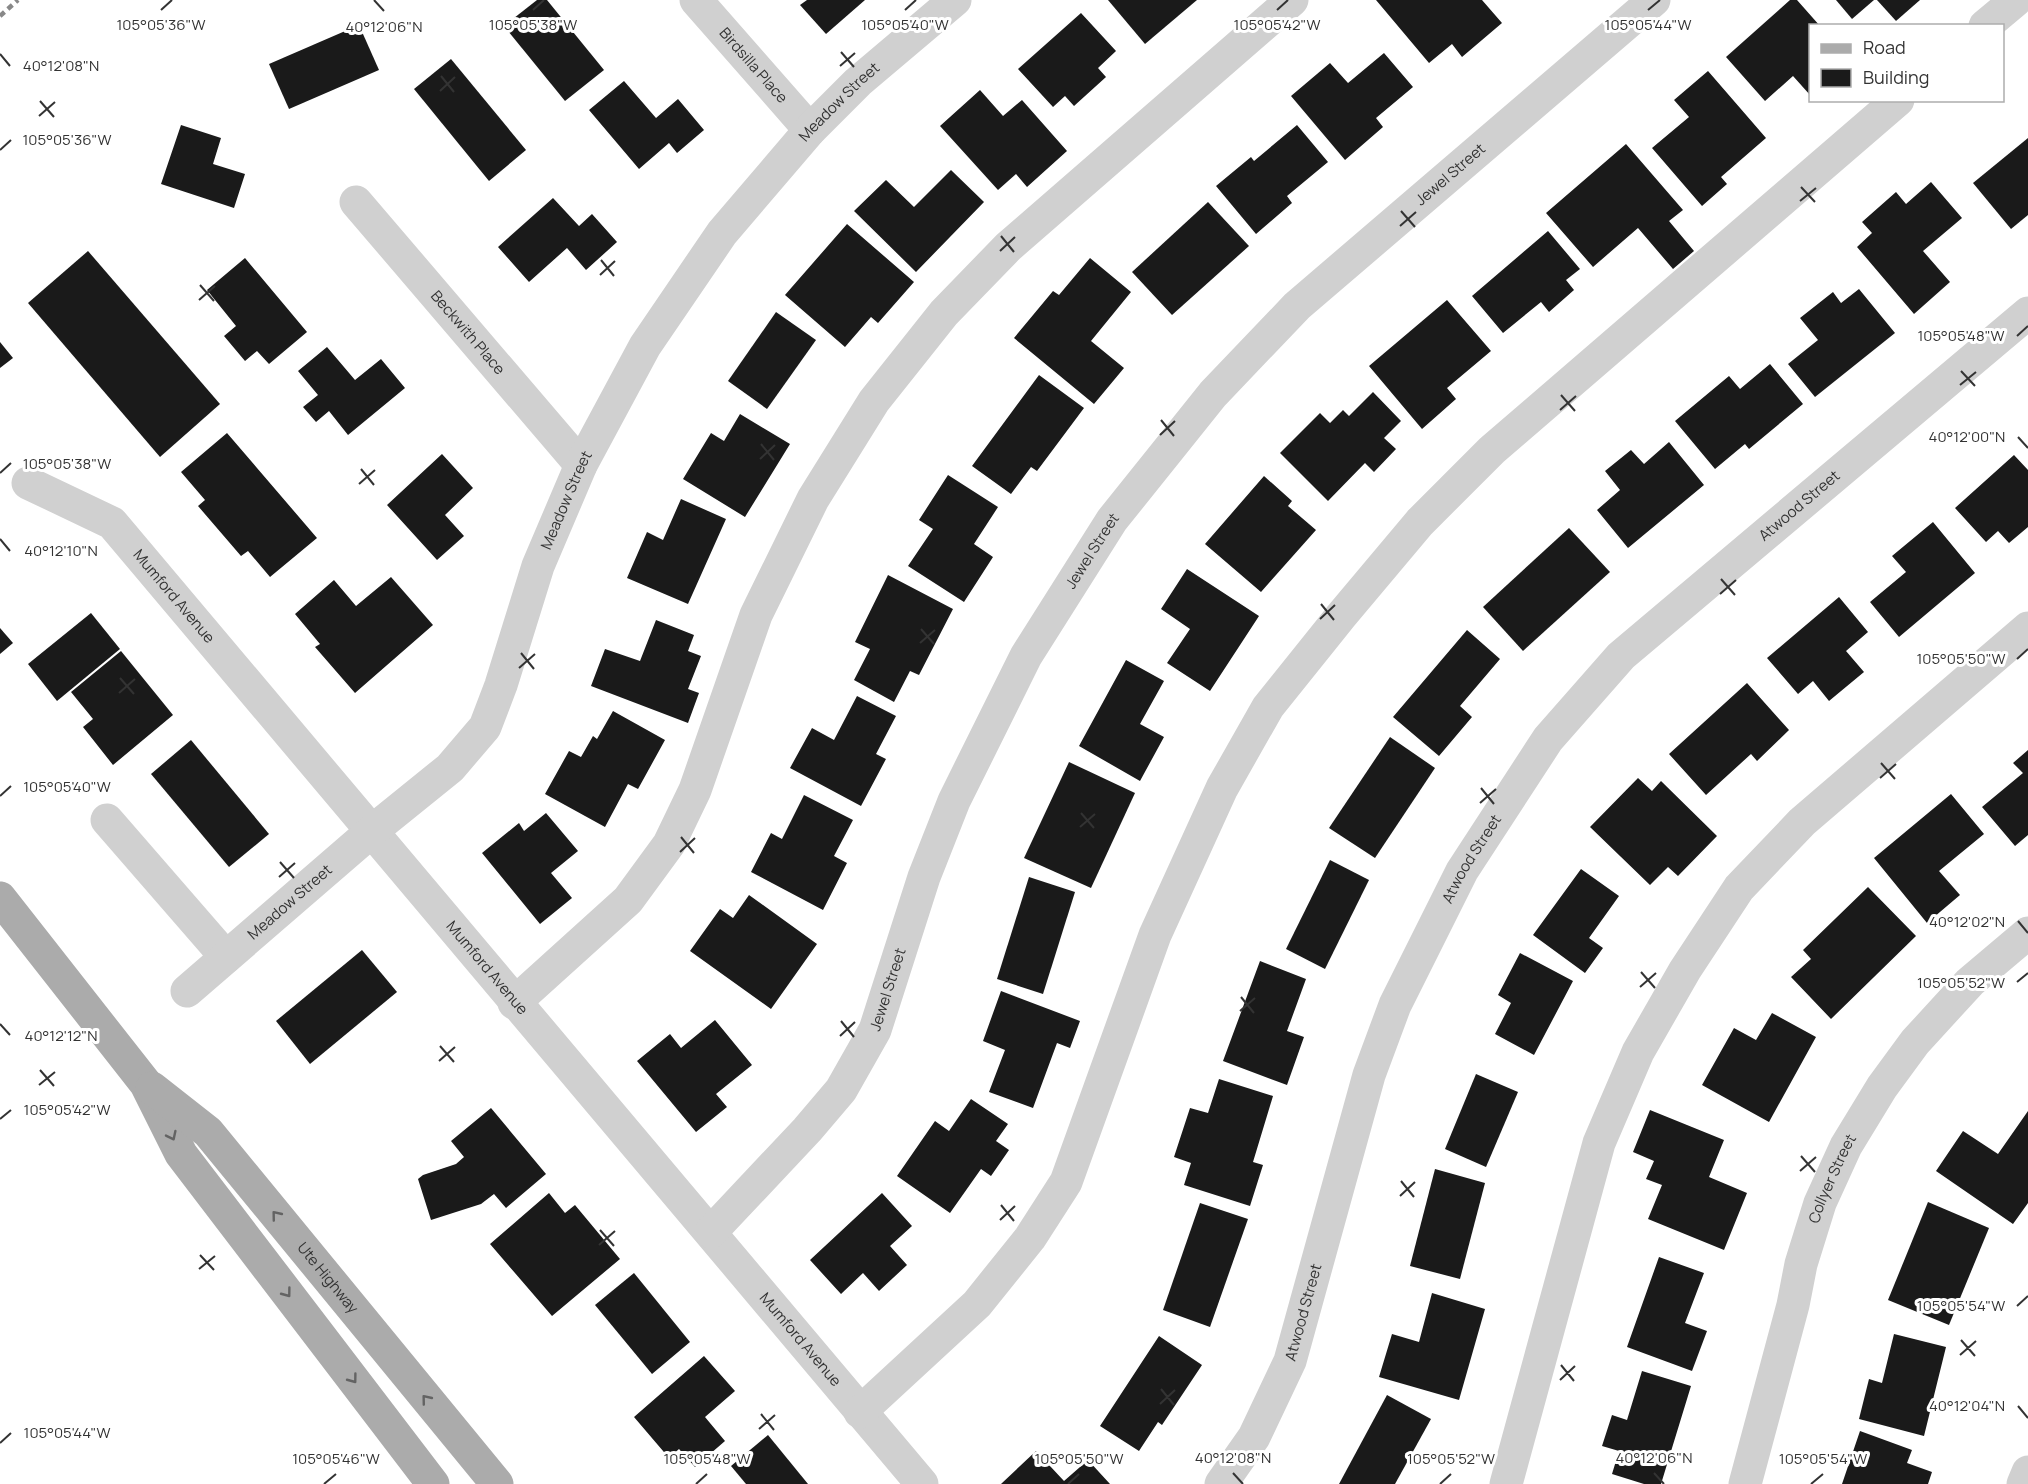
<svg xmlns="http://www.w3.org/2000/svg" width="2028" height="1484" viewBox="0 0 2028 1484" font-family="Manrope,sans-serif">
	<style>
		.building { fill: #1a1a1a }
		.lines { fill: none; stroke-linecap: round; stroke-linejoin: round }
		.minor { stroke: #d0d0d0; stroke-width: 33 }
		.major { stroke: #ababab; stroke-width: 33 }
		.rail { stroke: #888; stroke-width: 4.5; stroke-dasharray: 6 4.5; stroke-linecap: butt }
		.oneway { stroke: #636363 }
		.ticks { fill: none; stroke: #333; stroke-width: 2 }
		.labels { text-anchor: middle; stroke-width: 6; stroke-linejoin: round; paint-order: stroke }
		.street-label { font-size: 15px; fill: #333; stroke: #fff }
		.ticks-label { font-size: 15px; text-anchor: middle; fill: #333; stroke: #fff; stroke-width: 6; stroke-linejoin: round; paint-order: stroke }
	</style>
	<rect width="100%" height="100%" fill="#fff"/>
	<g class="building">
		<path d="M537,0H547L604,70L565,101L504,26Z"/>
		<path d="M807,0H865L826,34L800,5Z"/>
		<path d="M1108,0H1197L1145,44Z"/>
		<path d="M1376,0H1482L1502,23L1462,57L1452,44L1429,63Z"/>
		<path d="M1790,0H1797L1820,26H1810V95L1793,76L1765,101L1726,57Z"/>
		<path d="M1836,0H1874L1852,19Z"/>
		<path d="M1877,0H1920L1896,21Z"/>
		<path d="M1081,13L1116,51L1098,68L1106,77L1074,106L1065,96L1053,107L1018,69Z"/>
		<path d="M359,25L379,70L289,109L269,64Z"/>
		<path d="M1384,53L1413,87L1376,118L1383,127L1345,160L1291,96L1330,63L1348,83Z"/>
		<path d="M451,59L526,150L489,181L414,89Z"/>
		<path d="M1708,71L1766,138L1721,177L1727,184L1702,206L1652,148L1689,117L1674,100Z"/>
		<path d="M624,81L656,118L678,99L704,130L677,153L669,143L639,169L589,110Z"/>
		<path d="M980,90L1003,116L1022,100L1067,151L1027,187L1016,174L998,190L940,126Z"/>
		<path d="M181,125L221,138L213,164L245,174L234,208L161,184Z"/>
		<path d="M1297,125L1328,162L1287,196L1292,203L1256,234L1216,186L1251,157L1254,161Z"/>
		<path d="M2028,138V215L2011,229L1973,183Z"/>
		<path d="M1626,144L1683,210L1669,221L1694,251L1673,269L1638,228L1593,267L1546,213Z"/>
		<path d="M951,170L984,202L916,272L854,211L886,180L914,207Z"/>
		<path d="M1931,182L1962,218L1923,251L1950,282L1914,314L1857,247L1872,233L1862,222L1896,192L1906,204Z"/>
		<path d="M553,198L579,226L592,214L617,242L586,270L567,248L529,282L498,247Z"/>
		<path d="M1208,202L1249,246L1172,315L1132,272Z"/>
		<path d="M847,224L914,282L878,323L871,317L845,347L785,295Z"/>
		<path d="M1548,231L1580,269L1566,280L1574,290L1549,312L1541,302L1503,333L1472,296Z"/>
		<path d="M88,251L220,404L160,457L28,303Z"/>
		<path d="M245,258L307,332L269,364L257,351L245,361L224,336L236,326L207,290Z"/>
		<path d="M1090,258L1131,292L1091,341L1124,368L1094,404L1014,338L1053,291L1059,295Z"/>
		<path d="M1859,289L1895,333L1815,397L1788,364L1818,340L1800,318L1833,292L1841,303Z"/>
		<path d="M1447,300L1491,351L1447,388L1456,399L1422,429L1369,366Z"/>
		<path d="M776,312L816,340L767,409L728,381Z"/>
		<path d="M0,342L13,358L0,368Z"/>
		<path d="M327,347L355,380L381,359L405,388L348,435L329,411L316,422L303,407L318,395L298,371Z"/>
		<path d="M1770,364L1803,404L1749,449L1745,444L1715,469L1675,421L1729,376L1740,389Z"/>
		<path d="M1039,375L1084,408L1037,471L1031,467L1011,494L972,466Z"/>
		<path d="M1373,392L1401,421L1384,438L1396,449L1374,472L1365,463L1328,501L1280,453L1320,413L1330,423L1343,410L1349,416Z"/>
		<path d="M740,414L790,444L745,517L683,479L711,433L724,441Z"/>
		<path d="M227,433L317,538L270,577L248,551L241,556L198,506L205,500L181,472Z"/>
		<path d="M1669,442L1704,485L1628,548L1597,510L1620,490L1605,471L1631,450L1644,464Z"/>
		<path d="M442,454L473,488L445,515L464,536L437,560L387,505Z"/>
		<path d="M2014,455L2028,470V527L2009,543L1998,531L1986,542L1955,508Z"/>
		<path d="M948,475L998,507L974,544L993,557L964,602L908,566L933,529L919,520Z"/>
		<path d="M1264,476L1292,501L1288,506L1316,530L1261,592L1205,544Z"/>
		<path d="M681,499L726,519L688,604L627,578L647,532L663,540Z"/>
		<path d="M1933,522L1975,573L1899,637L1870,602L1906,572L1892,556Z"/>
		<path d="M1569,528L1610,572L1523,651L1483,607Z"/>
		<path d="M1187,569L1259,616L1210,691L1167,663L1190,629L1161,609Z"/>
		<path d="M888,575L953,609L919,675L910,671L894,702L854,680L870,649L855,642Z"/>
		<path d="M391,577L433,625L355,693L315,647L320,644L295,614L334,580L356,606Z"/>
		<path d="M1839,597L1868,632L1846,651L1864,672L1829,701L1813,681L1798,694L1767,658Z"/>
		<path d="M91,613L120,649L57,701L28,664Z"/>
		<path d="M656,620L694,635L688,651L701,656L688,689L699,693L688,723L591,686L605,649L640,661Z"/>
		<path d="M0,628L13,643L0,654Z"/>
		<path d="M1467,630L1500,659L1460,706L1472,717L1439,756L1393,717Z"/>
		<path d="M121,651L173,715L113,765L83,727L93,719L71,692Z"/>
		<path d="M1126,660L1164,681L1140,724L1164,737L1140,781L1079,746Z"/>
		<path d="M1747,683L1789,730L1757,761L1751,754L1706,795L1669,754Z"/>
		<path d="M857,696L896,716L876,754L886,759L861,806L790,768L812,728L834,740Z"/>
		<path d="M613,711L665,740L638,789L628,784L605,827L545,794L569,751L581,757L593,736L597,739Z"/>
		<path d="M1390,737L1435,768L1375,858L1329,828Z"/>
		<path d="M191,740L269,834L229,867L151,774Z"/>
		<path d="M2028,750V835L2015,846L1982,807L2023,773L2013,763Z"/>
		<path d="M1069,762L1135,793L1091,888L1024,858Z"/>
		<path d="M1638,778L1652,791L1661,781L1717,836L1678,876L1668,867L1650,885L1590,827Z"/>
		<path d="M1951,794L1984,834L1939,871L1960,895L1927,923L1874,858Z"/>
		<path d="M804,795L853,820L834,856L847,863L823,910L751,872L771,833L782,839Z"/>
		<path d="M546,813L578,851L551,873L572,898L540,924L482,853L519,823L524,831Z"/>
		<path d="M1330,860L1369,880L1325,969L1286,949Z"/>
		<path d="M1581,869L1619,896L1589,938L1603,948L1585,973L1533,935Z"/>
		<path d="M1029,877L1075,892L1043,994L997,979Z"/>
		<path d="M1868,887L1916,936L1831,1019L1791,977L1811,959L1803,950Z"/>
		<path d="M749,895L817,944L771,1009L690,951L720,909L733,918Z"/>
		<path d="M362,950L397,992L310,1064L276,1021Z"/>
		<path d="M1520,953L1573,981L1534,1055L1495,1034L1511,1003L1498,995Z"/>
		<path d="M1260,961L1306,979L1287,1031L1304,1037L1287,1085L1223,1061Z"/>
		<path d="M1001,991L1080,1021L1070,1048L1057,1043L1033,1108L989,1092L1005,1050L983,1041Z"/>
		<path d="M1772,1013L1816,1037L1769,1122L1702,1085L1734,1028L1756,1040Z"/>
		<path d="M715,1020L752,1065L716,1094L727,1107L696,1132L637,1061L670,1034L681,1048Z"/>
		<path d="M1476,1074L1518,1092L1486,1167L1445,1149Z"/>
		<path d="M1219,1079L1273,1096L1253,1162L1263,1165L1250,1206L1184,1185L1191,1163L1174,1157L1190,1108L1208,1113Z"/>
		<path d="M971,1099L1008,1124L996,1141L1009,1150L991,1176L981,1169L950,1213L897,1176L935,1121L949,1131Z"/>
		<path d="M491,1108L546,1174L506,1208L494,1194L481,1204L431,1220L418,1179L423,1175L456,1164L464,1157L451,1141Z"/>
		<path d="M1650,1110L1724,1140L1709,1177L1747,1193L1724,1250L1648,1219L1662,1185L1646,1179L1654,1161L1633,1152Z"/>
		<path d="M2028,1111V1203L2013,1224L1936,1171L1963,1131L1998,1154Z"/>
		<path d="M1435,1169L1485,1183L1460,1279L1410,1266Z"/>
		<path d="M549,1193L565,1213L575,1205L620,1259L552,1316L490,1244Z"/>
		<path d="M882,1193L912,1226L890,1246L907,1265L879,1291L863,1273L841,1294L810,1260Z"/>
		<path d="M1928,1202L1989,1228L1949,1325L1888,1300Z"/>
		<path d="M1200,1203L1248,1219L1210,1327L1163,1310Z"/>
		<path d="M1659,1257L1704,1273L1685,1323L1707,1331L1692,1371L1627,1347Z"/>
		<path d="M634,1273L690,1342L652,1374L595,1305Z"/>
		<path d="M1432,1293L1485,1309L1459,1400L1379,1377L1392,1334L1419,1342Z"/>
		<path d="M1894,1334L1946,1347L1924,1436L1859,1419L1869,1379L1882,1383Z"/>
		<path d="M1159,1336L1202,1365L1162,1425L1158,1422L1139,1451L1100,1426Z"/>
		<path d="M704,1356L735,1391L705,1417L725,1441L695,1467L679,1449L669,1458L634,1417Z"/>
		<path d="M1642,1371L1691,1386L1661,1484H1644L1612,1474L1619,1451L1602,1446L1612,1415L1627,1420Z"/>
		<path d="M1387,1395L1431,1419L1395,1484H1339Z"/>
		<path d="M1860,1431L1912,1450L1907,1463L1932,1472L1928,1484H1842Z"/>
		<path d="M768,1435L808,1484H746L731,1466Z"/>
		<path d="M1036,1451L1064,1481L1088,1460L1110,1484H1001Z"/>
	</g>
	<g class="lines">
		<g class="minor">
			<path id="s1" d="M696,0L810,130"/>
			<path d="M1985,26L2016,0"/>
			<path id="s2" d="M356,202L581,465"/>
			<path id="s3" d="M28,483L112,523L922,1484"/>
			<path d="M107,820L226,957"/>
			<path id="s4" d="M187,991L372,831L450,768L485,727L501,685L538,566L581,465L645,346L722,233L810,130L858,82L955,0"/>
			<path d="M514,1003L628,900L669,844L695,790L756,615L813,499L874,401L944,313L1008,247L1292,0"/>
			<path id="s5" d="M711,1232L807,1130L841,1090L875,1030L924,877L954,801L1026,656L1112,520L1213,394L1297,306L1654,0"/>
			<path d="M860,1412L977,1304L1030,1238L1066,1182L1155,935L1222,788L1268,707L1341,616L1420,522L1492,450L1898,100"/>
			<path id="s6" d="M1221,1484L1254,1437L1290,1361L1369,1075L1395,1005L1462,871L1548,739L1621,656L2028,313"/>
			<path d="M1506,1484L1599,1143L1638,1052L1685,970L1739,888L1802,822L2028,628"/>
			<path id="s7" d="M1745,1484L1793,1305L1801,1264L1820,1203L1846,1146L1882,1087L1915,1042L1970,982L2028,933"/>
			<path d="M2023,1484L2028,1472"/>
		</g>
		<g class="major">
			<path d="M0,898L146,1084L181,1154L433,1484"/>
			<path id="s8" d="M152,1088L208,1132L497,1484"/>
		</g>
		<path class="rail" d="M0,16L18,0"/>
	</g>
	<defs><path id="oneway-chevron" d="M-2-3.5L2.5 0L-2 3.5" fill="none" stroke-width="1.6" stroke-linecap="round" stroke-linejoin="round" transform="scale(1.5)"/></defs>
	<g class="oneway">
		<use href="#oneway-chevron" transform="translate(172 1136) rotate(64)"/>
		<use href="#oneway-chevron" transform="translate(276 1215) rotate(-129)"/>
		<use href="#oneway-chevron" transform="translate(287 1293) rotate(53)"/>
		<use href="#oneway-chevron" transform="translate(353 1379) rotate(53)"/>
		<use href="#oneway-chevron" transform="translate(426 1399) rotate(-129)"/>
	</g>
	<path class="ticks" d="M374,0L384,11M161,10L172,0M533,10L544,0M905,10L916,0M1277,10L1288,0M1648,10L1660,0M841,52L854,67M0,54L10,66M840,66L855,53M441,76L454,92M440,91L455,77M40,101L54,117M39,116L55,102M0,150L11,140M1801,187L1815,202M1800,201L1816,188M1401,211L1415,227M1400,226L1416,212M1001,236L1014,252M1000,251L1015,237M601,260L614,276M600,275L615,261M200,285L214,301M199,300L215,286M2017,336L2028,326M1961,371L1975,386M1960,385L1976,372M1561,395L1575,411M1560,410L1576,396M1161,420L1174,436M1160,435L1175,421M2018,437L2028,448M761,444L774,460M760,459L775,445M361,469L374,485M0,473L11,463M359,484L375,470M0,539L10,551M1721,579L1735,595M1720,594L1736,580M1321,604L1334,620M1320,619L1335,605M921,629L934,644M920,643L935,630M521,653L534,669M2017,659L2028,649M519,668L535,654M120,678L134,694M119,693L135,679M1881,763L1895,779M1880,778L1896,764M1481,788L1494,804M0,796L11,786M1480,803L1496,789M1081,813L1094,828M1080,827L1095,814M681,837L694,853M680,852L695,838M280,862L294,878M279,877L295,863M2018,921L2028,933M1641,972L1655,988M2017,982L2028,973M1640,987L1656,973M1241,997L1254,1013M1240,1011L1255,998M841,1021L854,1037M0,1024L10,1035M840,1036L855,1022M440,1046L454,1062M439,1061L455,1047M40,1070L54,1086M39,1085L55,1072M0,1119L11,1110M1801,1156L1815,1172M1800,1171L1816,1157M1401,1181L1414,1197M1400,1196L1415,1182M1001,1205L1014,1221M1000,1220L1015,1206M600,1230L614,1246M599,1245L615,1231M200,1255L214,1270M199,1269L215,1256M2017,1306L2028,1296M1961,1340L1975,1356M1960,1355L1976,1341M1561,1365L1574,1381M1560,1380L1575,1366M1161,1389L1174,1405M1160,1404L1175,1390M2018,1406L2028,1418M761,1414L774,1430M759,1429L775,1415M0,1443L11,1433M1233,1473L1243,1484M1654,1473L1664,1484M324,1484L336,1474M696,1484L707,1474M1068,1484L1079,1474M1440,1484L1451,1474M1811,1484L1823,1474"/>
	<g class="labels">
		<g class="street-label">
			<text dy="5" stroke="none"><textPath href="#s1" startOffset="87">Birdsilla Place</textPath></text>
			<text dy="5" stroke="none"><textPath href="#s4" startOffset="1126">Meadow Street</textPath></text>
			<text dy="5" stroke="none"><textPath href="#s5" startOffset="1312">Jewel Street</textPath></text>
			<text dy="5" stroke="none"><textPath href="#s2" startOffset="172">Beckwith Place</textPath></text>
			<text dy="5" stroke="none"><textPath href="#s4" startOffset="640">Meadow Street</textPath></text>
			<text dy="5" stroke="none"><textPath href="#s6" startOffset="1164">Atwood Street</textPath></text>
			<text dy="5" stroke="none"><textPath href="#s5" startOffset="790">Jewel Street</textPath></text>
			<text dy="5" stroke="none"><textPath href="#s3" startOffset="189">Mumford Avenue</textPath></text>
			<text dy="5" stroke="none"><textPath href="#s6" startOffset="678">Atwood Street</textPath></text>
			<text dy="5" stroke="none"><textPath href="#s4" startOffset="136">Meadow Street</textPath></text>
			<text dy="5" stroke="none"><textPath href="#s3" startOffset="675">Mumford Avenue</textPath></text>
			<text dy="5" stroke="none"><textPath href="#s5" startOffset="304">Jewel Street</textPath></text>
			<text dy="5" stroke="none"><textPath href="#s7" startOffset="318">Collyer Street</textPath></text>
			<text dy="5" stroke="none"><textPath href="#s8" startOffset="260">Ute Highway</textPath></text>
			<text dy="5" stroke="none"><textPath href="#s6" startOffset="192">Atwood Street</textPath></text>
			<text dy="5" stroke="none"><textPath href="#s3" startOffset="1161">Mumford Avenue</textPath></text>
		</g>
	</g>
	<g class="ticks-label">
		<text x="161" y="30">105°05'36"W</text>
		<text x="533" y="30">105°05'38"W</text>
		<text x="905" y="30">105°05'40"W</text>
		<text x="1277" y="30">105°05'42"W</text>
		<text x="1648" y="30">105°05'44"W</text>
		<text x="384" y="32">40°12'06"N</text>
		<text x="61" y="71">40°12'08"N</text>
		<text x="67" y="145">105°05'36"W</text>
		<text x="1961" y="341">105°05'48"W</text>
		<text x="1967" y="442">40°12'00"N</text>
		<text x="67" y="469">105°05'38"W</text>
		<text x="61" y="556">40°12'10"N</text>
		<text x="1961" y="664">105°05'50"W</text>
		<text x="67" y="792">105°05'40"W</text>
		<text x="1967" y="927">40°12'02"N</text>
		<text x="1961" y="988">105°05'52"W</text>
		<text x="61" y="1041">40°12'12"N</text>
		<text x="67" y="1115">105°05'42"W</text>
		<text x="1961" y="1311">105°05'54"W</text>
		<text x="1967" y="1411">40°12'04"N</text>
		<text x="67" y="1438">105°05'44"W</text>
		<text x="1233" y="1463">40°12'08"N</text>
		<text x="1654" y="1463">40°12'06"N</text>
		<text x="336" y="1464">105°05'46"W</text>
		<text x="707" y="1464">105°05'48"W</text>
		<text x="1079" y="1464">105°05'50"W</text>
		<text x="1451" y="1464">105°05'52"W</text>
		<text x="1823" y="1464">105°05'54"W</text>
	</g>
	<rect x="1809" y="24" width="195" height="78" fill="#ffffff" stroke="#adadad" stroke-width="1.5"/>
	<rect x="1821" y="44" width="30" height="9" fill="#ababab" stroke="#adadad" stroke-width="1.5"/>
	<text x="1863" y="54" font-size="18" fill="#333333">Road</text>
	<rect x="1821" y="69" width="30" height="18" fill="#1a1a1a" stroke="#adadad" stroke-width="1.5"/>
	<text x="1863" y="84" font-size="18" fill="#333333">Building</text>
</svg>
